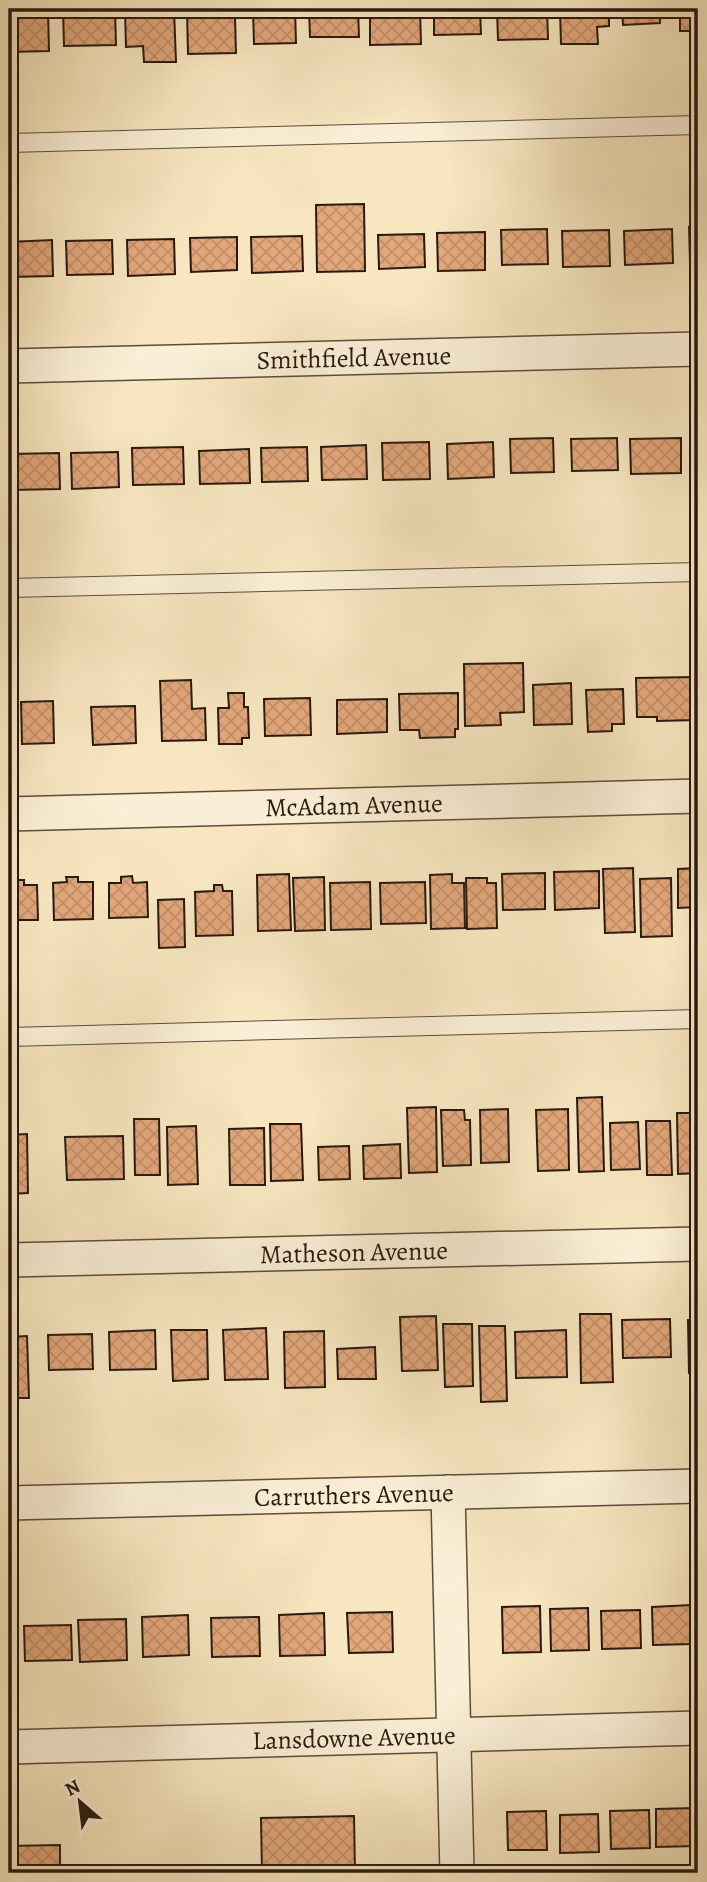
<svg xmlns="http://www.w3.org/2000/svg" width="707" height="1882" viewBox="0 0 707 1882" font-family="Alegreya,serif">
	<style>
		.building { fill: url(#building-cross-hatch); stroke: #291910; stroke-width: 2 }
		.lines { fill: none; stroke-linecap: round; stroke-linejoin: round }
		.service-casing { stroke: #5c4c3c; stroke-width: 20 }
		.minor-casing { stroke: #5c4c3c; stroke-width: 36 }
		.service { stroke: #faefd6; stroke-width: 18 }
		.minor { stroke: #faefd6; stroke-width: 33 }
		.labels { text-anchor: middle; stroke-width: 6; stroke-linejoin: round; paint-order: stroke }
		.street-label { font-size: 26px; fill: #291910; stroke: #faefd6 }
	</style>
	<defs>
		<pattern id="building-cross-hatch" width="8" height="8" patternUnits="userSpaceOnUse" patternTransform="scale(1.75)"><rect width="8" height="8" fill="#e2a77a"/><path d="M0 0l8 8M0 8l8-8" fill="none" stroke="#c28f68"/></pattern>
	</defs>
	<rect width="100%" height="100%" fill="#f7e6c0"/>
	<filter id="stains"><feTurbulence type="fractalNoise" baseFrequency=".00286" numOctaves="4"/><feColorMatrix values="0 0 0 0 .2 0 0 0 0 .09 0 0 0 0 .02 0 0 0 .5 -.17"/></filter>
	<radialGradient id="worn" r=".72"><stop offset=".6" stop-color="#630" stop-opacity="0"/><stop offset="1" stop-color="#630" stop-opacity=".3"/></radialGradient>
	<g class="building">
		<path d="M48,9L49,51L9,52V10Z"/>
		<path d="M63,9H115L116,45L64,46Z"/>
		<path d="M125,9H174L176,62H144L143,46L126,47Z"/>
		<path d="M187,9H217L218,18L235,17L236,53L188,54Z"/>
		<path d="M253,9H295L296,43L254,44Z"/>
		<path d="M309,9H358L359,37H310Z"/>
		<path d="M370,9H420L421,44L370,45Z"/>
		<path d="M434,9H480L481,34L434,35Z"/>
		<path d="M497,9H547L548,39L498,40Z"/>
		<path d="M560,9H609V26L597,27L598,44H561Z"/>
		<path d="M622,9H660V23L623,25Z"/>
		<rect x="680" y="9" width="18" height="22"/>
		<path d="M364,204L365,271L317,272L316,205Z"/>
		<path d="M689,227H698V262H690Z"/>
		<path d="M547,229L548,264L502,265L501,230Z"/>
		<path d="M672,229L673,263L625,265L624,231Z"/>
		<path d="M609,230L610,266L563,267L562,231Z"/>
		<path d="M485,232V270L438,271L437,233Z"/>
		<path d="M424,234L425,267L379,269L378,235Z"/>
		<path d="M302,236L303,271L252,273L251,237Z"/>
		<path d="M237,237V270L191,272L190,238Z"/>
		<path d="M174,239L175,274L128,276L127,240Z"/>
		<path d="M52,240L53,276L9,277V242Z"/>
		<path d="M112,240L113,274L67,275L66,241Z"/>
		<path d="M691,435H698V471H692Z"/>
		<path d="M553,438L554,472L511,473L510,439Z"/>
		<path d="M617,438L618,470L572,471L571,439Z"/>
		<path d="M681,438V473L631,474L630,439Z"/>
		<path d="M429,442L430,479L383,480L382,443Z"/>
		<path d="M493,442L494,477L448,479L447,444Z"/>
		<path d="M366,445L367,479L322,480L321,447Z"/>
		<path d="M183,447L184,484L133,485L132,448Z"/>
		<path d="M307,447L308,481L262,482L261,448Z"/>
		<path d="M249,449L250,483L200,484L199,451Z"/>
		<path d="M118,452L119,487L72,489L71,453Z"/>
		<path d="M59,453L60,489L11,490L10,454Z"/>
		<path d="M523,663L524,712L500,713L501,725L465,726L464,664Z"/>
		<path d="M695,677L696,720L657,721V717H637L636,678Z"/>
		<path d="M191,680L192,709L205,708L206,740L162,741L160,681Z"/>
		<path d="M571,683L572,724L534,725L533,685Z"/>
		<path d="M623,689L624,724H612V731L588,732L586,690Z"/>
		<path d="M228,693H244V707H248L249,738H242V744H219L218,708H229Z"/>
		<path d="M458,693V729H455V737L420,738L419,730H400L399,694Z"/>
		<path d="M310,698L311,735L265,736L264,699Z"/>
		<path d="M387,699V732L337,734V700Z"/>
		<path d="M53,701L54,743L22,744L21,702Z"/>
		<path d="M135,706L136,743L93,745L91,707Z"/>
		<path d="M9,709H11L12,743H9Z"/>
		<path d="M633,868L635,932L605,933L603,869Z"/>
		<path d="M698,868V907L678,908V869Z"/>
		<path d="M599,871V908L555,910L554,872Z"/>
		<path d="M545,873V909L503,910L502,874Z"/>
		<path d="M289,874L291,930L258,931L257,875Z"/>
		<path d="M452,874V883H464L465,928L431,929L430,875Z"/>
		<path d="M132,876L133,883L147,882L148,917L109,918V883H121V877Z"/>
		<path d="M66,877H78V882H93V919L54,920L53,883L67,882Z"/>
		<path d="M324,877L325,930L295,931L293,878Z"/>
		<path d="M466,878H487V883H496L497,928L467,929Z"/>
		<path d="M671,878L672,936L641,937L640,879Z"/>
		<path d="M12,880H24V885H37L38,920H9V885H12Z"/>
		<path d="M370,882L371,929L331,930L330,883Z"/>
		<path d="M425,882L426,923L381,924L380,883Z"/>
		<path d="M214,885H222L223,891H232L233,935L196,936L195,892L214,891Z"/>
		<path d="M184,899L185,947L159,948L158,900Z"/>
		<path d="M602,1097L604,1171L579,1172L577,1098Z"/>
		<path d="M436,1107L437,1172L409,1173L407,1108Z"/>
		<path d="M508,1109L509,1162L481,1163L480,1110Z"/>
		<path d="M568,1109L569,1170L538,1171L536,1110Z"/>
		<path d="M441,1110H464L465,1120H470L471,1165L443,1166Z"/>
		<path d="M677,1113H698V1173L678,1174Z"/>
		<path d="M134,1119H159L160,1175H135Z"/>
		<path d="M646,1121H670L672,1175H647Z"/>
		<path d="M638,1122L640,1169L611,1170L610,1123Z"/>
		<path d="M270,1124H301L303,1180L271,1181Z"/>
		<path d="M196,1126L198,1184L168,1185L167,1127Z"/>
		<path d="M264,1128L265,1185H230L229,1129Z"/>
		<path d="M27,1134L28,1193L9,1194V1135Z"/>
		<path d="M123,1136L124,1179L67,1180L65,1137Z"/>
		<path d="M400,1144L401,1178L364,1179L363,1146Z"/>
		<path d="M349,1146L350,1179L319,1180L318,1147Z"/>
		<path d="M580,1314H611L613,1382L581,1383Z"/>
		<path d="M436,1316L438,1370L402,1371L400,1317Z"/>
		<path d="M670,1319L671,1357L623,1358L622,1320Z"/>
		<path d="M688,1320H698V1373H689Z"/>
		<path d="M443,1324H472L473,1386L445,1387Z"/>
		<path d="M479,1326H505L507,1401L481,1402Z"/>
		<path d="M266,1328L268,1379L225,1380L223,1330Z"/>
		<path d="M155,1330L156,1369L110,1370L109,1332Z"/>
		<path d="M171,1330H207L208,1379L173,1381Z"/>
		<path d="M566,1330L567,1377L516,1378L515,1332Z"/>
		<path d="M324,1331L325,1387L285,1388L284,1332Z"/>
		<path d="M92,1334L93,1369L49,1370L48,1335Z"/>
		<path d="M27,1336L29,1398H9V1337Z"/>
		<path d="M375,1347L376,1379H338L337,1349Z"/>
		<path d="M691,1605L692,1644L653,1645L652,1607Z"/>
		<path d="M540,1606L541,1652L503,1653L502,1607Z"/>
		<path d="M588,1608L589,1650L551,1651L550,1609Z"/>
		<path d="M640,1610L641,1648L602,1649L601,1611Z"/>
		<path d="M392,1612L393,1652L349,1653L347,1613Z"/>
		<path d="M324,1613L325,1655L280,1656L279,1615Z"/>
		<path d="M188,1615L189,1655L143,1657L142,1617Z"/>
		<path d="M259,1617L260,1656L212,1657L211,1618Z"/>
		<path d="M126,1619L127,1660L80,1662L78,1620Z"/>
		<path d="M71,1625L72,1660L25,1661L24,1626Z"/>
		<path d="M694,1808L695,1846L656,1847V1809Z"/>
		<path d="M649,1810L650,1848L611,1849L610,1811Z"/>
		<path d="M546,1811L547,1850H508L507,1812Z"/>
		<path d="M598,1814L599,1852L560,1853V1815Z"/>
		<path d="M354,1816L355,1873H262L261,1818Z"/>
		<path d="M60,1845V1873H9V1846Z"/>
	</g>
	<g class="lines">
		<g class="service-casing">
			<g id="service">
				<path d="M9,143L698,125"/>
				<path d="M9,588L698,572"/>
				<path d="M9,1037L698,1019"/>
			</g>
		</g>
		<g class="minor-casing">
			<g id="minor">
				<path id="s1" d="M9,366L698,349"/>
				<path id="s2" d="M9,814L698,796"/>
				<path id="s3" d="M9,1260L698,1244"/>
				<path d="M448,1492L457,1873"/>
				<path id="s4" d="M9,1503L698,1486"/>
				<path id="s5" d="M9,1747L698,1728"/>
			</g>
		</g>
		<use href="#service" class="service"/>
		<use href="#minor" class="minor"/>
	</g>
	<g class="labels">
		<g class="street-label">
			<text dy="9" stroke="none"><textPath href="#s1" startOffset="345">Smithfield Avenue</textPath></text>
			<text dy="9" stroke="none"><textPath href="#s2" startOffset="345">McAdam Avenue</textPath></text>
			<text dy="9" stroke="none"><textPath href="#s3" startOffset="345">Matheson Avenue</textPath></text>
			<text dy="9" stroke="none"><textPath href="#s4" startOffset="345">Carruthers Avenue</textPath></text>
			<text dy="9" stroke="none"><textPath href="#s5" startOffset="345">Lansdowne Avenue</textPath></text>
		</g>
	</g>
	<rect width="707" height="1882" fill="none" stroke="#f7e6c0" stroke-width="35"/>
	<rect x="10" y="10" width="686" height="1861" fill="none" stroke="#291910" stroke-width="3.5"/>
	<rect x="18" y="18" width="672" height="1847" fill="none" stroke="#291910" stroke-width="2"/>
	<g transform="translate(80 1802) rotate(332)" stroke="#faefd6" stroke-width="5" paint-order="stroke">
	<path d="M0-5L12 26L0 18L-12 26Z" fill="#291910"/>
	<text y="-10" font-size="19" font-weight="bold" text-anchor="middle" fill="#291910">N</text>
	</g>
	<rect width="100%" height="100%" filter="url(#stains)"/>
	<rect width="100%" height="100%" fill="url(#worn)"/>
</svg>
